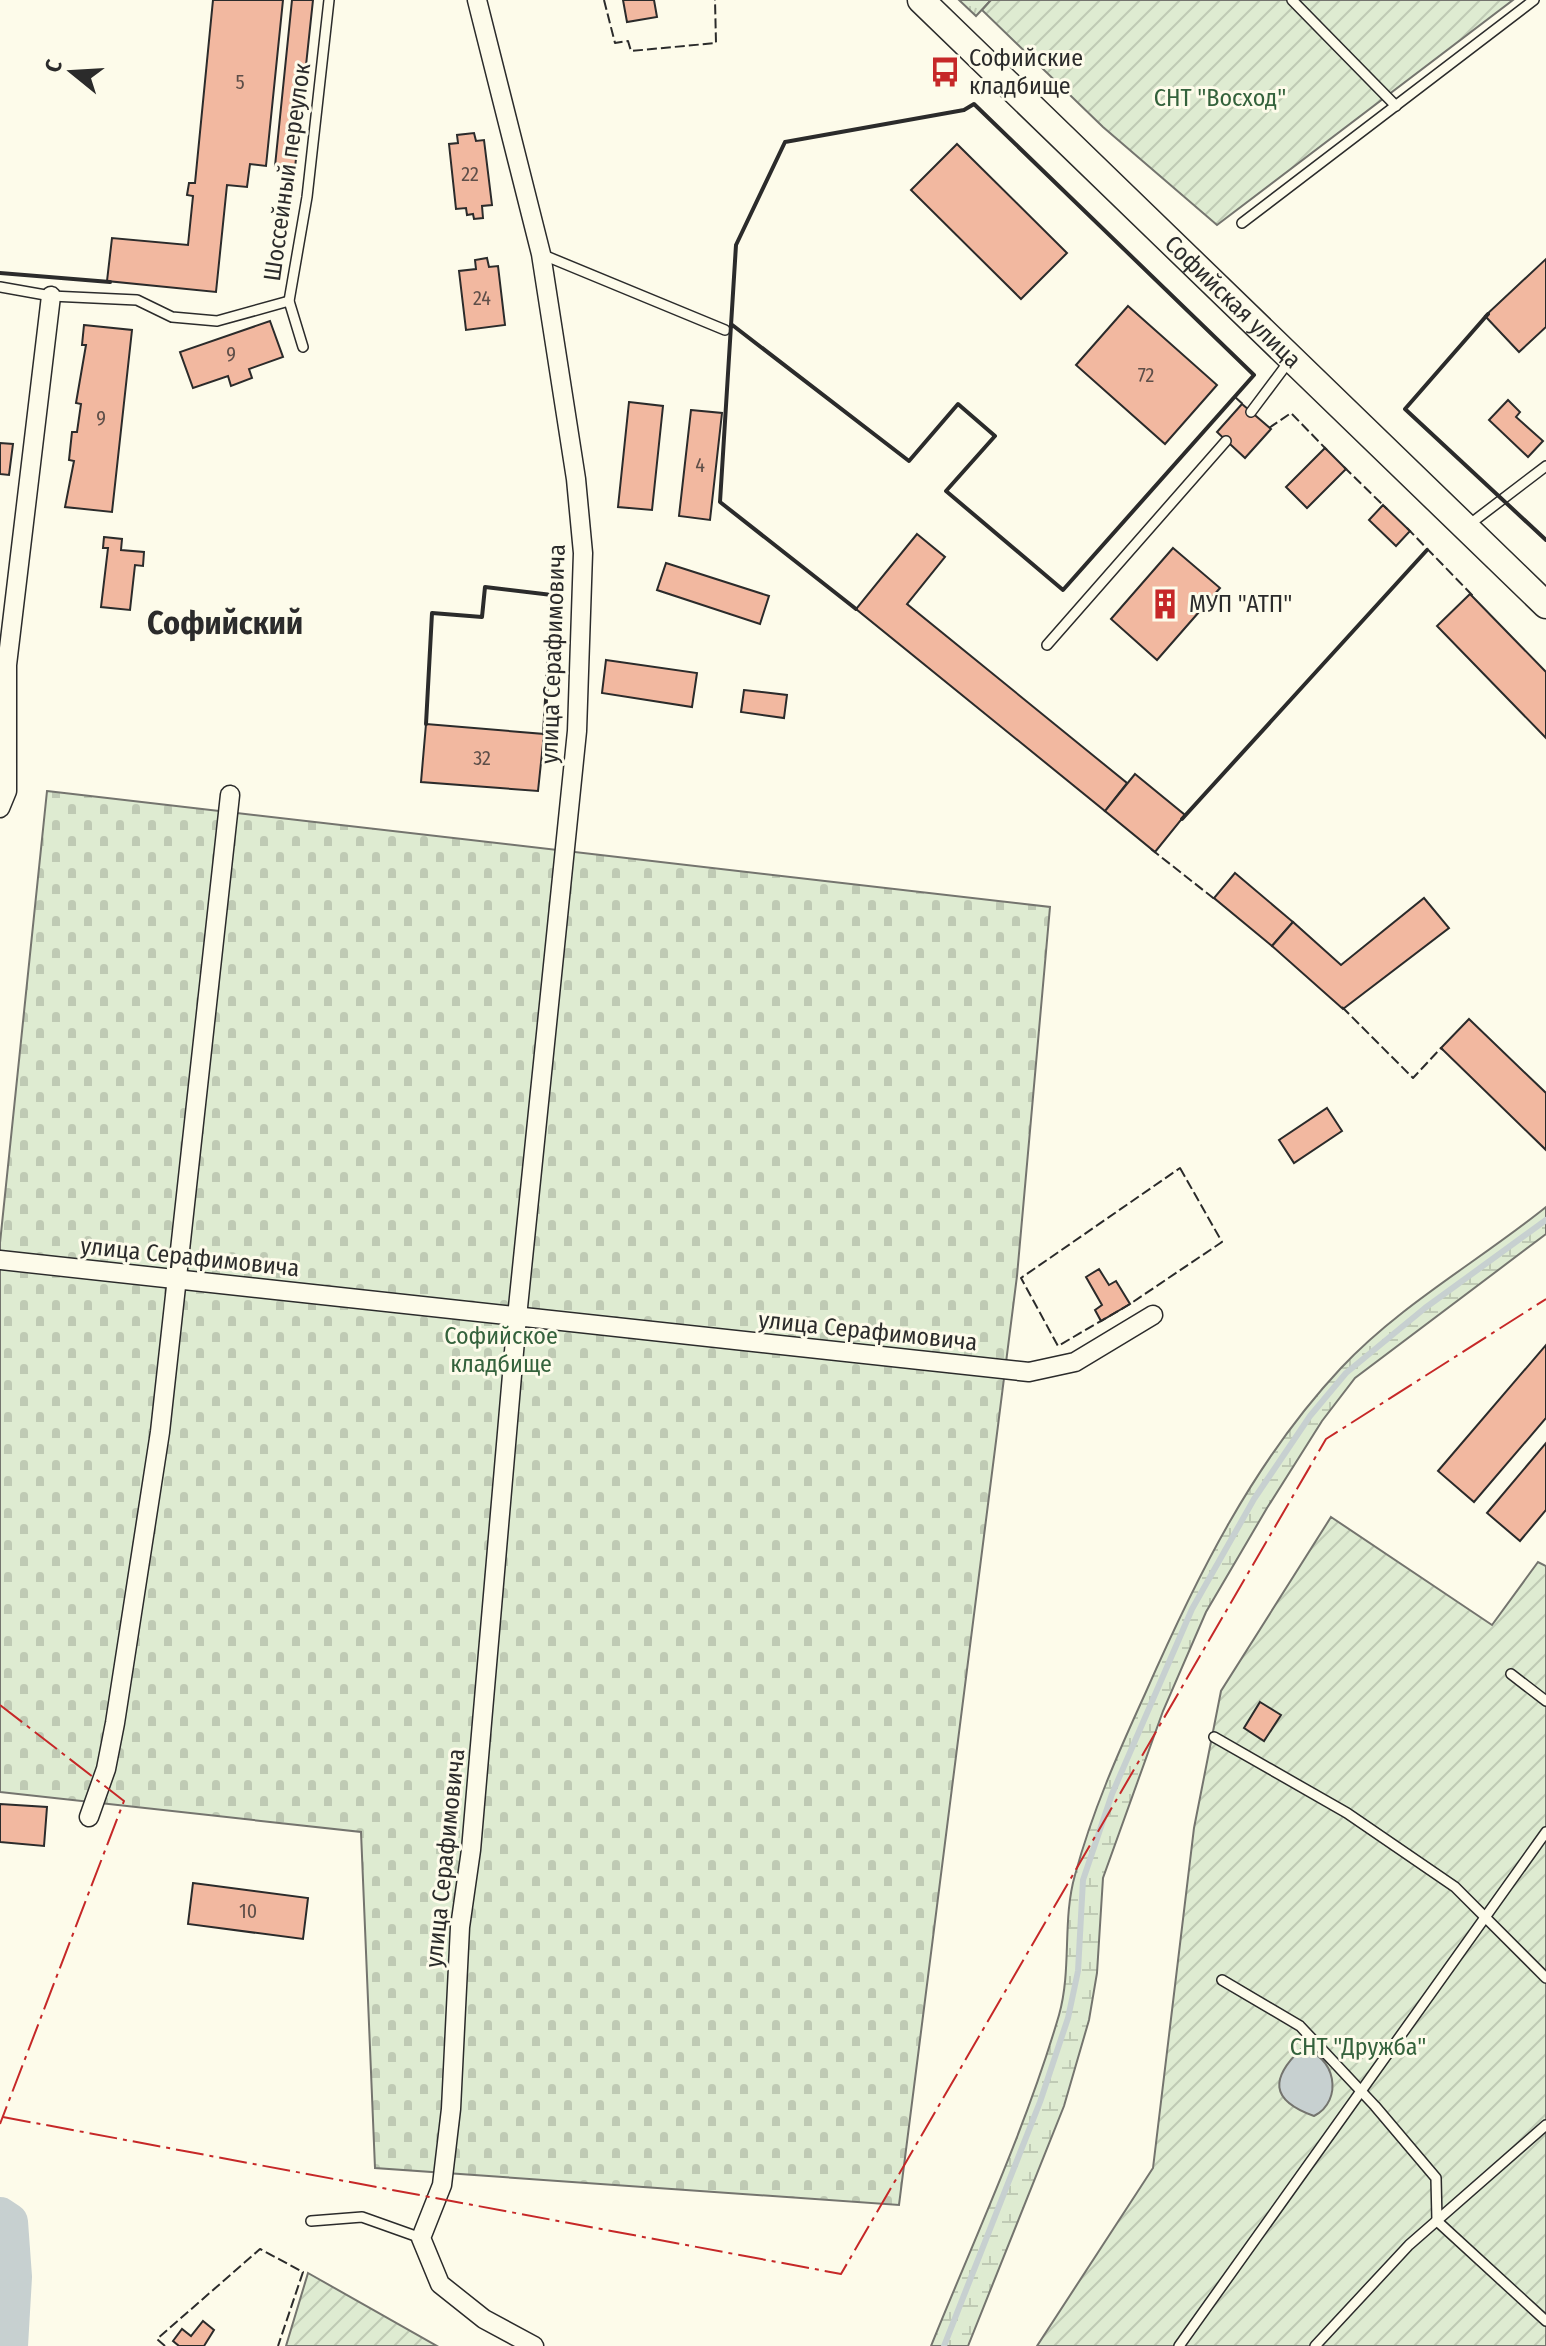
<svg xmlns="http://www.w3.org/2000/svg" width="1546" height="2346" viewBox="0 0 1546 2346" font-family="'Fira Sans Condensed',sans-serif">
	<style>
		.grass { fill: url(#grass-tufts); stroke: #74746e; stroke-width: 2 }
		.wetland { fill: url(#wetland-marsh); stroke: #74746e; stroke-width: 2 }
		.cemetery { fill: url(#cemetery-stones); stroke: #74746e; stroke-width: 2 }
		.garden { fill: url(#garden-furrows); stroke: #74746e; stroke-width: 2 }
		.water { fill: #c7d0d0; stroke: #74746e; stroke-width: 2 }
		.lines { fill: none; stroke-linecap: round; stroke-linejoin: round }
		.stream { stroke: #c7d0d0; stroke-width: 6 }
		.river { stroke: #c7d0d0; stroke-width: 38 }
		.building { fill: #f2b8a0; stroke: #2b2b2b; stroke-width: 2 }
		.lane-casing { stroke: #2b2b2b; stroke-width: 12 }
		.street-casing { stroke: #2b2b2b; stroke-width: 21 }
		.secondary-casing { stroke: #2b2b2b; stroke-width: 29 }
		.lane { stroke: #fdfbea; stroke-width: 9 }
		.street { stroke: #fdfbea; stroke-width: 18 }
		.secondary { stroke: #fdfbea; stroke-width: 26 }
		.fence { stroke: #2b2b2b; stroke-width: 2; stroke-dasharray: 10 4; stroke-linecap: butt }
		.wall { stroke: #2b2b2b; stroke-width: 4 }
		.power { stroke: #c62828; stroke-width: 2; stroke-dasharray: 28 6 4 6; stroke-linecap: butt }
		.labels { text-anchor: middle; stroke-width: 6; stroke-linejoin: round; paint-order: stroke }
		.number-label { font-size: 20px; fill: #5d4e48 }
		.poi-label { font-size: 24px; fill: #2b2b2b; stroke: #fdfbea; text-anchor: start }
		.park-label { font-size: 24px; fill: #34623c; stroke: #fdfbea }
		.street-label { font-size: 24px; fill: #2b2b2b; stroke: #fdfbea }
		.district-label { font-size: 32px; font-weight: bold; fill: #2b2b2b; stroke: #fdfbea }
	</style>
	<defs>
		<pattern id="grass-tufts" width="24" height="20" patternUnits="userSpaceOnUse" patternTransform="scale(2)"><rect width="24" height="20" fill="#deebd1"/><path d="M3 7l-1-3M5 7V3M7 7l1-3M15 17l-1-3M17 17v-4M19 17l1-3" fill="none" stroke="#bfcab4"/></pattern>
		<pattern id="wetland-marsh" width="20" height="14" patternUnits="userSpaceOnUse" patternTransform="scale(2)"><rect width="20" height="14" fill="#deebd1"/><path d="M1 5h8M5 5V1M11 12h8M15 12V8" fill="none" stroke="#bfcab4"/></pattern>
		<pattern id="cemetery-stones" width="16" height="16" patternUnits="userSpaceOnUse" patternTransform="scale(2)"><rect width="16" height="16" fill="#deebd1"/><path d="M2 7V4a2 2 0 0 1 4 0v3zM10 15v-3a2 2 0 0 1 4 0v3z" fill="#bfcab4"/></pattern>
		<pattern id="garden-furrows" width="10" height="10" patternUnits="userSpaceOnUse" patternTransform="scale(2)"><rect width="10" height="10" fill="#deebd1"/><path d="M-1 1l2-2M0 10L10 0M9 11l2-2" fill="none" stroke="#bfcab4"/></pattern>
	</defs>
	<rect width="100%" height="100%" fill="#fdfbea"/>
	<path class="grass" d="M959,0H991L976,16Z"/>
	<path class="wetland" d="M1546,1207V1234L1355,1378L1322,1421L1267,1508L1206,1612L1163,1711L1103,1878L1097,1973L1089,2020L1064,2106L968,2346H931C975,2237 1026,2128 1059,2015C1072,1969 1062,1920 1075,1875C1092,1812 1118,1753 1145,1694C1196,1578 1253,1462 1341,1368C1400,1305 1479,1261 1546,1207Z"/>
	<path class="cemetery" d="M47,791L1050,907L1017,1276L899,2205L375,2168L361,1832L0,1792V1243Z"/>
	<g class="garden">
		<path d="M991,0H1513L1217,225L1103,127L982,10Z"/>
		<path d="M1331,1517L1492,1625L1538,1562L1546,1566V2346H1037L1153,2168L1194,1828L1221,1691Z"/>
		<path d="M308,2273L437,2346H286Z"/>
	</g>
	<path class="water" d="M1301,2049C1336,2054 1344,2101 1314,2116C1269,2100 1271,2078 1301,2049Z"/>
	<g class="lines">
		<path class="stream" d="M944,2346L1040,2102L1068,2018L1078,1971L1083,1880L1112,1794L1192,1609L1254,1499L1310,1416L1346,1373L1425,1308L1546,1220"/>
		<path class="river" d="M0,2216L9,2222L13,2277L9,2346"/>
	</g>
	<g class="building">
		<path d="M213,0H283L266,166L250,164L247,187L227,185L216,292L107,281L112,238L188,245L193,196L187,195L189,183H195Z"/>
		<path d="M292,0H313L295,168L275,166Z"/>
		<path d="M623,0H654L657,17L627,22Z"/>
		<path d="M474,133L476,141L484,140L492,205L482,206L483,218L474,219L473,214L467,215L466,208L456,209L449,144L458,143L457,135Z"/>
		<path d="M957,144L1067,253L1021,299L911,190Z"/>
		<path d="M487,258L489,267L498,266L505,325L466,330L459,271L476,269L475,260Z"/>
		<path d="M1546,259V327L1519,352L1485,316Z"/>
		<path d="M1128,306L1217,385L1165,444L1076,365Z"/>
		<path d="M270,321L283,357L249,369L252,378L231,386L228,376L193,388L180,352Z"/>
		<path d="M84,325L132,330L112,512L65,507L74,461L69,460L72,432H77L81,404L76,403L86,345H82Z"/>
		<path d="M1508,400L1520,412L1516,417L1543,441L1528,457L1489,420Z"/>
		<path d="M629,402L663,406L652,510L618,507Z"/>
		<path d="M1242,404L1271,429L1245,458L1217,432Z"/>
		<path d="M691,410L722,413L710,520L679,516Z"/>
		<path d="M0,443L13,444L9,475L0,474Z"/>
		<path d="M1325,448L1346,469L1307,508L1286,487Z"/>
		<path d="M1383,505L1410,531L1396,546L1369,520Z"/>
		<path d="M917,534L945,557L907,604L1127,783L1105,811L856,609Z"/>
		<path d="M104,537L122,539L121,550L144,552L143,566L135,565L130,610L101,607L108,548H103Z"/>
		<path d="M1173,548L1220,588L1157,660L1111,619Z"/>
		<path d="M666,563L769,596L760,624L657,590Z"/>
		<path d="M1470,594L1546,672V738L1437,626Z"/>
		<path d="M606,660L697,673L692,707L602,693Z"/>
		<path d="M744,690L787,695L784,718L741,712Z"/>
		<path d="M426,724L544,734L538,791L421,782Z"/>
		<path d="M1135,774L1185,815L1155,852L1105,811Z"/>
		<path d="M1235,873L1293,922L1272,946L1214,898Z"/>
		<path d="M1424,898L1449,928L1343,1009L1272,946L1293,922L1341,965Z"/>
		<path d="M1469,1019L1546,1093V1150L1441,1048Z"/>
		<path d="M1327,1108L1342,1131L1294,1163L1279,1140Z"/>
		<path d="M1099,1269L1109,1285L1116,1281L1130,1304L1101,1321L1095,1310L1102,1305L1086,1277Z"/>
		<path d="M1546,1345V1418L1474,1502L1438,1471Z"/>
		<path d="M1546,1443V1510L1520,1541L1487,1513Z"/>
		<path d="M1260,1702L1281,1715L1264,1741L1244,1728Z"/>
		<path d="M0,1804L47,1807L44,1846L0,1842Z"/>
		<path d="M193,1883L308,1898L303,1939L188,1924Z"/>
		<path d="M203,2321L214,2330L204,2346H179L173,2341L182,2329L191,2336Z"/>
	</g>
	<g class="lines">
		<g class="lane-casing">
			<g id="lane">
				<path d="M1292,0L1396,106"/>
				<path d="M1242,223L1534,0"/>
				<path d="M541,254L725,330"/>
				<path d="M0,287L51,296L137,300L172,317L217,321L289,301"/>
				<path d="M303,347L289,301L307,197L329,0"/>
				<path d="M1251,412L1290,360"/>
				<path d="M1466,527L1546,466"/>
				<path d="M1047,645L1226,441"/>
				<path d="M1511,1674L1546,1701"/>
				<path d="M1214,1737L1347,1813L1455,1887L1546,1978"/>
				<path d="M1222,1980L1300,2026L1375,2106L1436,2178L1437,2221L1546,2321"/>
				<path d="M311,2221L362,2217L421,2238"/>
				<path d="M1179,2346L1546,1832"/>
				<path d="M1315,2346L1409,2245L1546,2125"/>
			</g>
		</g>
		<g class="street-casing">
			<g id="street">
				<path d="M477,0L541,254L576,479L583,553L577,731L517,1317L471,1850L460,1927L451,2109L442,2185L421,2238L440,2284L484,2319L534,2346"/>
				<path d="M0,808L7,791V665L51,296"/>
				<path d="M0,1260L1029,1372L1075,1362L1153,1315"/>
				<path d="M89,1817L106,1769L115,1723L160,1432L230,795"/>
			</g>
		</g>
		<g class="secondary-casing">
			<g id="secondary">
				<path id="s1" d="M921,0L1546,605"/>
			</g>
		</g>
		<use href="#lane" class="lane"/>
		<use href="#street" class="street"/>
		<use href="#secondary" class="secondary"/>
		<g class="fence">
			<path d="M604,0L615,43L628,41L631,51L716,43L715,0"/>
			<path d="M1235,397L1245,406"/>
			<path d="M1269,428L1291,413L1327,450"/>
			<path d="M1344,467L1387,509"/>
			<path d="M1407,528L1474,597"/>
			<path d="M1151,849L1217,901"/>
			<path d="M1342,1007L1413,1078L1441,1048L1443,1050"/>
			<path d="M1180,1168L1222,1242L1130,1304L1058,1346L1021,1278Z"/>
			<path d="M165,2346L157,2339L260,2249L303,2272L278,2346"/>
		</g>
		<g class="wall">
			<path d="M0,273L110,282"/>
			<path d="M1488,314L1405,409L1546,540"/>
			<path d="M731,324L909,461L958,404L995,436L946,491L1063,590L1254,375L974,104L964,110L785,142L736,245L720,502L856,609"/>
			<path d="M426,724L432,613L482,617L485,587L552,595L544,734"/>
			<path d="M1182,819L1427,550"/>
		</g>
		<g class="power">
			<path d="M0,1705L124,1801L0,2124"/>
			<path d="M3,2117L841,2274L1326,1439L1546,1299"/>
		</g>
	</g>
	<defs>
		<g id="bus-bare" transform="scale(2.4)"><path d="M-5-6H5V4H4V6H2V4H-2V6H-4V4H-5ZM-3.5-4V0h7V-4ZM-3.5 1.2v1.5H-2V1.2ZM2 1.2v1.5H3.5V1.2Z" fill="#c62828" stroke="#fdfbea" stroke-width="2.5" paint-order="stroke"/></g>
		<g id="building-bare" transform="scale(2.4)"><path d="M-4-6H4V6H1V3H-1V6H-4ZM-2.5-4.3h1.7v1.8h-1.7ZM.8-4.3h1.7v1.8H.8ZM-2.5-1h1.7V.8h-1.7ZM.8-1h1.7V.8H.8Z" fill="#c62828" stroke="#fdfbea" stroke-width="2.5" paint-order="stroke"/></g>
	</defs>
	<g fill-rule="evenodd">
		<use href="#bus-bare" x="945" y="72"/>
		<use href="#building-bare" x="1165" y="604"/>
	</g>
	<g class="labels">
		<g class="number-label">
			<text x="240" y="89">5</text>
			<text x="470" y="181">22</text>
			<text x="482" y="305">24</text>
			<text x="231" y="361">9</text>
			<text x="1146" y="382">72</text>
			<text x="101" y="425">9</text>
			<text x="700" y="472">4</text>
			<text x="482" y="765">32</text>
			<text x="248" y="1918">10</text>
		</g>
		<g class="poi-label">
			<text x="969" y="66">Софийские<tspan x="969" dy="28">кладбище</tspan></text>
			<text x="1189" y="612">МУП "АТП"</text>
		</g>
		<g class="park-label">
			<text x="1220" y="106">СНТ "Восход"</text>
			<text x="501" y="1344">Софийское<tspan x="501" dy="28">кладбище</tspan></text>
			<text x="1358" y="2055">СНТ "Дружба"</text>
		</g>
		<g class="street-label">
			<text transform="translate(287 172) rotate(-82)" y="8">Шоссейный переулок</text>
			<text dy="8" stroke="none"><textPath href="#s1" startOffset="434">Софийская улица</textPath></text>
			<text transform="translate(553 654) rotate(-88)" y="8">улица Серафимовича</text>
			<text transform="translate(190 1257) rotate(6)" y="8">улица Серафимовича</text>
			<text transform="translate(868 1331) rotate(6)" y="8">улица Серафимовича</text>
			<text transform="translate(445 1858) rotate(-84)" y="8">улица Серафимовича</text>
		</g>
		<g class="district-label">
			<text x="225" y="634">Софийский</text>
		</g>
	</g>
	<g transform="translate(72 72) rotate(288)" stroke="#fdfbea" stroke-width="6" paint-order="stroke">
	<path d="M0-6L14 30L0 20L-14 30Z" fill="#2b2b2b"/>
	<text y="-12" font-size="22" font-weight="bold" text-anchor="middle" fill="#2b2b2b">С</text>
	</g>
</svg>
